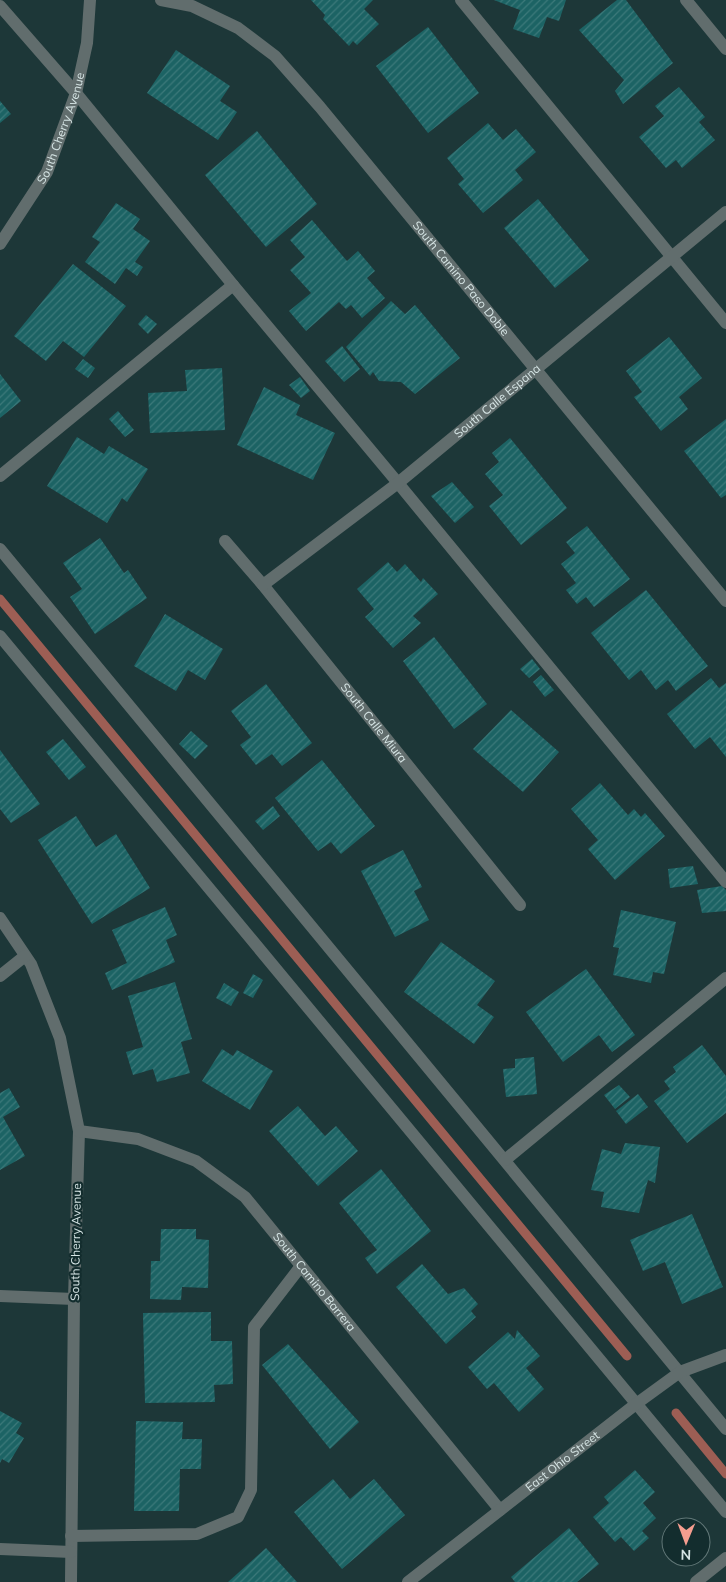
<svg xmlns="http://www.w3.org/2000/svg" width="726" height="1582" viewBox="0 0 726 1582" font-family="Mulish,sans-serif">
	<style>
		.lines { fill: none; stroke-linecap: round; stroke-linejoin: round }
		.stream { stroke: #9d5e54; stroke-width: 9 }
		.building { fill: url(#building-hatch) }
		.minor { stroke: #616d6d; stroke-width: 12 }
		.labels { text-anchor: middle; stroke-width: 4.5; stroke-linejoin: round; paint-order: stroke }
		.street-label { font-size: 12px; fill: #d6e5e5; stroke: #132d2e }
	</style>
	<defs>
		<pattern id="building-hatch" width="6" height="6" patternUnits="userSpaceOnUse" patternTransform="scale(1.25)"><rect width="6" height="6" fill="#1c6364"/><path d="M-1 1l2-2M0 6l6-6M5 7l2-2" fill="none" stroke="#3c797a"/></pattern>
	</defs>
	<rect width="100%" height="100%" fill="#1d3738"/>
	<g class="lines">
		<g class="stream">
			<path d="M0,599L627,1356"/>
			<path d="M676,1413L726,1474"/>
		</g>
	</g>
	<g class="building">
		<path d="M311,0H373L364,9L379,24L357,45L353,41L349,46L323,19L325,15Z"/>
		<path d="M494,0H566L559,21L547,17L539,38L513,29L520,10Z"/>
		<path d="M617,0H626L673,63L623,104L615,91L624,80L579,30Z"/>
		<path d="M428,27L479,93L428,133L376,66Z"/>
		<path d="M176,50L230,86L220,101L237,112L218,140L147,93Z"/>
		<path d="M679,87L705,117L699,122L715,140L682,168L676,160L666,168L639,137L664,116L655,106Z"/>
		<path d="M0,101L11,114L0,123Z"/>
		<path d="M488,123L503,140L516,129L536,152L515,170L523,180L483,213L458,184L464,179L447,158Z"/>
		<path d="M257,131L317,204L266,247L205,175Z"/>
		<path d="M538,199L589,260L555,288L504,228Z"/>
		<path d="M116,203L140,219L133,229L150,241L135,262L143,267L137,276L126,268L115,284L85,262L100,242L92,237Z"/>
		<path d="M312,220L347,261L358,251L375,271L367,278L385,298L362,318L351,305L346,309L339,302L306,331L289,311L311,293L290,270L305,257L290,240Z"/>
		<path d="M73,264L126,306L84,357L63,341L46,361L14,336Z"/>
		<path d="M391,301L405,314L415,305L460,358L415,394L401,382L379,381L373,372L370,376L346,347Z"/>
		<path d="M146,315L157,324L148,334L138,324Z"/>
		<path d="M669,337L702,378L679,397L688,409L661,431L634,397L642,392L626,371Z"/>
		<path d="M342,346L360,369L344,382L325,361Z"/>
		<path d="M83,359L95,368L88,378L75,369Z"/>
		<path d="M222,368L225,430L150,433L148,393L187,391L185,370Z"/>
		<path d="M0,374L21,401L0,418Z"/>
		<path d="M300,377L310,391L301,398L289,385Z"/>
		<path d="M264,387L300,405L296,415L335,433L313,480L237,445Z"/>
		<path d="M118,411L134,430L125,437L109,419Z"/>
		<path d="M726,419V495L721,498L684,451Z"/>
		<path d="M77,437L104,454L109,446L148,469L127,502L122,498L107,523L47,486Z"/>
		<path d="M510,438L567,508L521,545L489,506L503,495L485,474L499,462L492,453Z"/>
		<path d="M452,482L474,507L455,523L431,496Z"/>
		<path d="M587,526L630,579L594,607L586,597L577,604L566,590L576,583L561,564L575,553L566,542Z"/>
		<path d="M100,538L124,573L128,570L147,598L95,634L70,597L82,589L63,563Z"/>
		<path d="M388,562L397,572L405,564L421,582L423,578L438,594L413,616L421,623L393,648L365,617L374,609L357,589Z"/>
		<path d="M646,590L708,666L676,691L668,680L656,690L641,670L629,680L591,633Z"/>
		<path d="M165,614L223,649L205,680L188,670L176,691L134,666Z"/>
		<path d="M434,637L487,704L454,729L403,661Z"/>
		<path d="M532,659L540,669L529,678L520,669Z"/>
		<path d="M541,675L554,690L545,697L533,682Z"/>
		<path d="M711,678L719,688L726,683V757L710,737L695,749L667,714Z"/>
		<path d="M266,684L312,743L282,766L272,754L256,765L240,745L251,737L231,711Z"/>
		<path d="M511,710L559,752L523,792L473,749Z"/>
		<path d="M191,731L208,746L195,759L179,744Z"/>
		<path d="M63,739L86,767L69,780L46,752Z"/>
		<path d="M0,750L40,804L11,823L0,809Z"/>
		<path d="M322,760L375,826L341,854L331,842L318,851L275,798Z"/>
		<path d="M600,783L628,815L634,809L641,817L645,813L665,836L615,880L588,849L598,840L571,809Z"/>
		<path d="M273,806L280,816L263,830L255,821Z"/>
		<path d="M76,816L96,847L116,834L150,888L92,924L38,840Z"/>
		<path d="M403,850L422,887L414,891L429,920L395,937L361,871Z"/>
		<path d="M693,866L698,884L670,888L668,869Z"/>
		<path d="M722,886L726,890V911L702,913L697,890Z"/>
		<path d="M165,907L177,935L166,940L175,962L112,990L105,973L127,963L112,930Z"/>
		<path d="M621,910L676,922L664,974L653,972L651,983L613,975L619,948L613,947Z"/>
		<path d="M441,942L495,981L477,1005L494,1017L474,1044L404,992Z"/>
		<path d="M586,969L635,1035L612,1052L599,1035L563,1062L526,1012Z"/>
		<path d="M253,974L263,980L253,998L243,993Z"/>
		<path d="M175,982L192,1039L181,1042L190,1073L157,1082L153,1069L133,1075L126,1052L143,1047L128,996Z"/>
		<path d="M224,983L239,992L231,1006L216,998Z"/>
		<path d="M702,1045L726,1076V1113L687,1143L654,1101L670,1089L664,1081L676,1072L673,1067Z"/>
		<path d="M222,1049L233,1056L237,1050L273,1071L250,1110L202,1081Z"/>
		<path d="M534,1057L537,1094L506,1097L503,1069L515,1068V1059Z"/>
		<path d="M619,1085L630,1097L615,1109L604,1095Z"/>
		<path d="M9,1088L20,1107L3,1117L25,1156L0,1170V1093Z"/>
		<path d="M638,1094L648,1107L626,1124L616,1111Z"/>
		<path d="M298,1106L325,1136L336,1126L358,1151L318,1186L269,1131Z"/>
		<path d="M625,1143L660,1147L655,1183L648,1180L639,1213L601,1207L604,1192L591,1190L602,1149L621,1154Z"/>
		<path d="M381,1169L431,1231L377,1274L365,1258L377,1250L339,1203Z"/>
		<path d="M692,1214L723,1287L682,1304L665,1262L643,1271L630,1240Z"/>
		<path d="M161,1229H196V1239L209,1240L208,1288L182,1287L181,1300L150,1299L151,1261H160Z"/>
		<path d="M422,1264L448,1294L464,1288L478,1304L471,1311L476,1317L446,1344L396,1287Z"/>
		<path d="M211,1312V1341H232L233,1384L214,1385L215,1402L145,1403L143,1313Z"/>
		<path d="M517,1330L540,1356L526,1368L544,1389L519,1412L494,1383L487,1389L468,1367L508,1332L515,1339Z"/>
		<path d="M288,1344L359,1422L330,1449L262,1365Z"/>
		<path d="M0,1411L22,1423L16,1433L24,1438L9,1463L2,1459L0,1463Z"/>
		<path d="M136,1421L183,1422L182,1439H202L201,1469H180L179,1511H134Z"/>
		<path d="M635,1470L655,1492L643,1503L656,1518L642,1531L649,1538L634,1551L621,1537L615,1542L593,1517L609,1503L604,1497Z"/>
		<path d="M333,1479L350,1499L374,1479L405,1515L342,1569L294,1512Z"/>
		<path d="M569,1528L599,1564L577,1582H515L511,1577Z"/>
		<path d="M266,1548L297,1582H228Z"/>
	</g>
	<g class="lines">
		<g class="minor">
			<path id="s1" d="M161,0L192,6L238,28L275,56L320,107L726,601"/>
			<path d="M461,0L726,323"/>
			<path d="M686,0L726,49"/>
			<path d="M0,6L76,93L233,285L398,483L726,882"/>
			<path id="s2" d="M0,244L47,172L76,93L87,43L90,0"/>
			<path d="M0,476L233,285"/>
			<path id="s3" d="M225,541L263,585L520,905"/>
			<path d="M0,549L726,1429"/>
			<path id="s4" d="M263,585L398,483L726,212"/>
			<path d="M0,636L726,1512"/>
			<path d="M0,918L31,964L60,1038L79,1131L74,1299L71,1582"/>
			<path d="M0,976L25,956"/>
			<path id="s5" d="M79,1131L138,1139L196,1161L245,1197L500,1510"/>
			<path d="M505,1160L726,978"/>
			<path d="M0,1296L74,1299"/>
			<path d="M71,1536L197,1534L238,1517L251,1490L254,1327L301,1266"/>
			<path d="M0,1549L71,1552"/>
			<path id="s6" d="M408,1582L636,1404L680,1372L726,1355"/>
			<path d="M696,1582L726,1558"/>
		</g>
	</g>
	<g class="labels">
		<g class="street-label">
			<text dy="4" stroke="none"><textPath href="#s2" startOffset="132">South Cherry Avenue</textPath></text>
			<text dy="4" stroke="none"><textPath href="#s1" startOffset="419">South Camino Paso Doble</textPath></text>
			<text dy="4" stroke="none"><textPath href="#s4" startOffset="298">South Calle Espana</textPath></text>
			<text dy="4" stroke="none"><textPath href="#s3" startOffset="235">South Calle Miura</textPath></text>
			<text transform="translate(76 1242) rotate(-89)" y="4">South Cherry Avenue</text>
			<text dy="4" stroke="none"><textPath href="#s5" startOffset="292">South Camino Barrera</textPath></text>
			<text dy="4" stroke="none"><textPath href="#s6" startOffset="196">East Ohio Street</textPath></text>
		</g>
	</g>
	<g transform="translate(686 1542) rotate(181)"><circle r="24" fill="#132d2e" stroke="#617777"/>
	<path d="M0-4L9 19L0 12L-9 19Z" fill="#f59d8f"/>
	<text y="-8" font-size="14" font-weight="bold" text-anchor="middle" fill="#d6e5e5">N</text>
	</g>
</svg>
